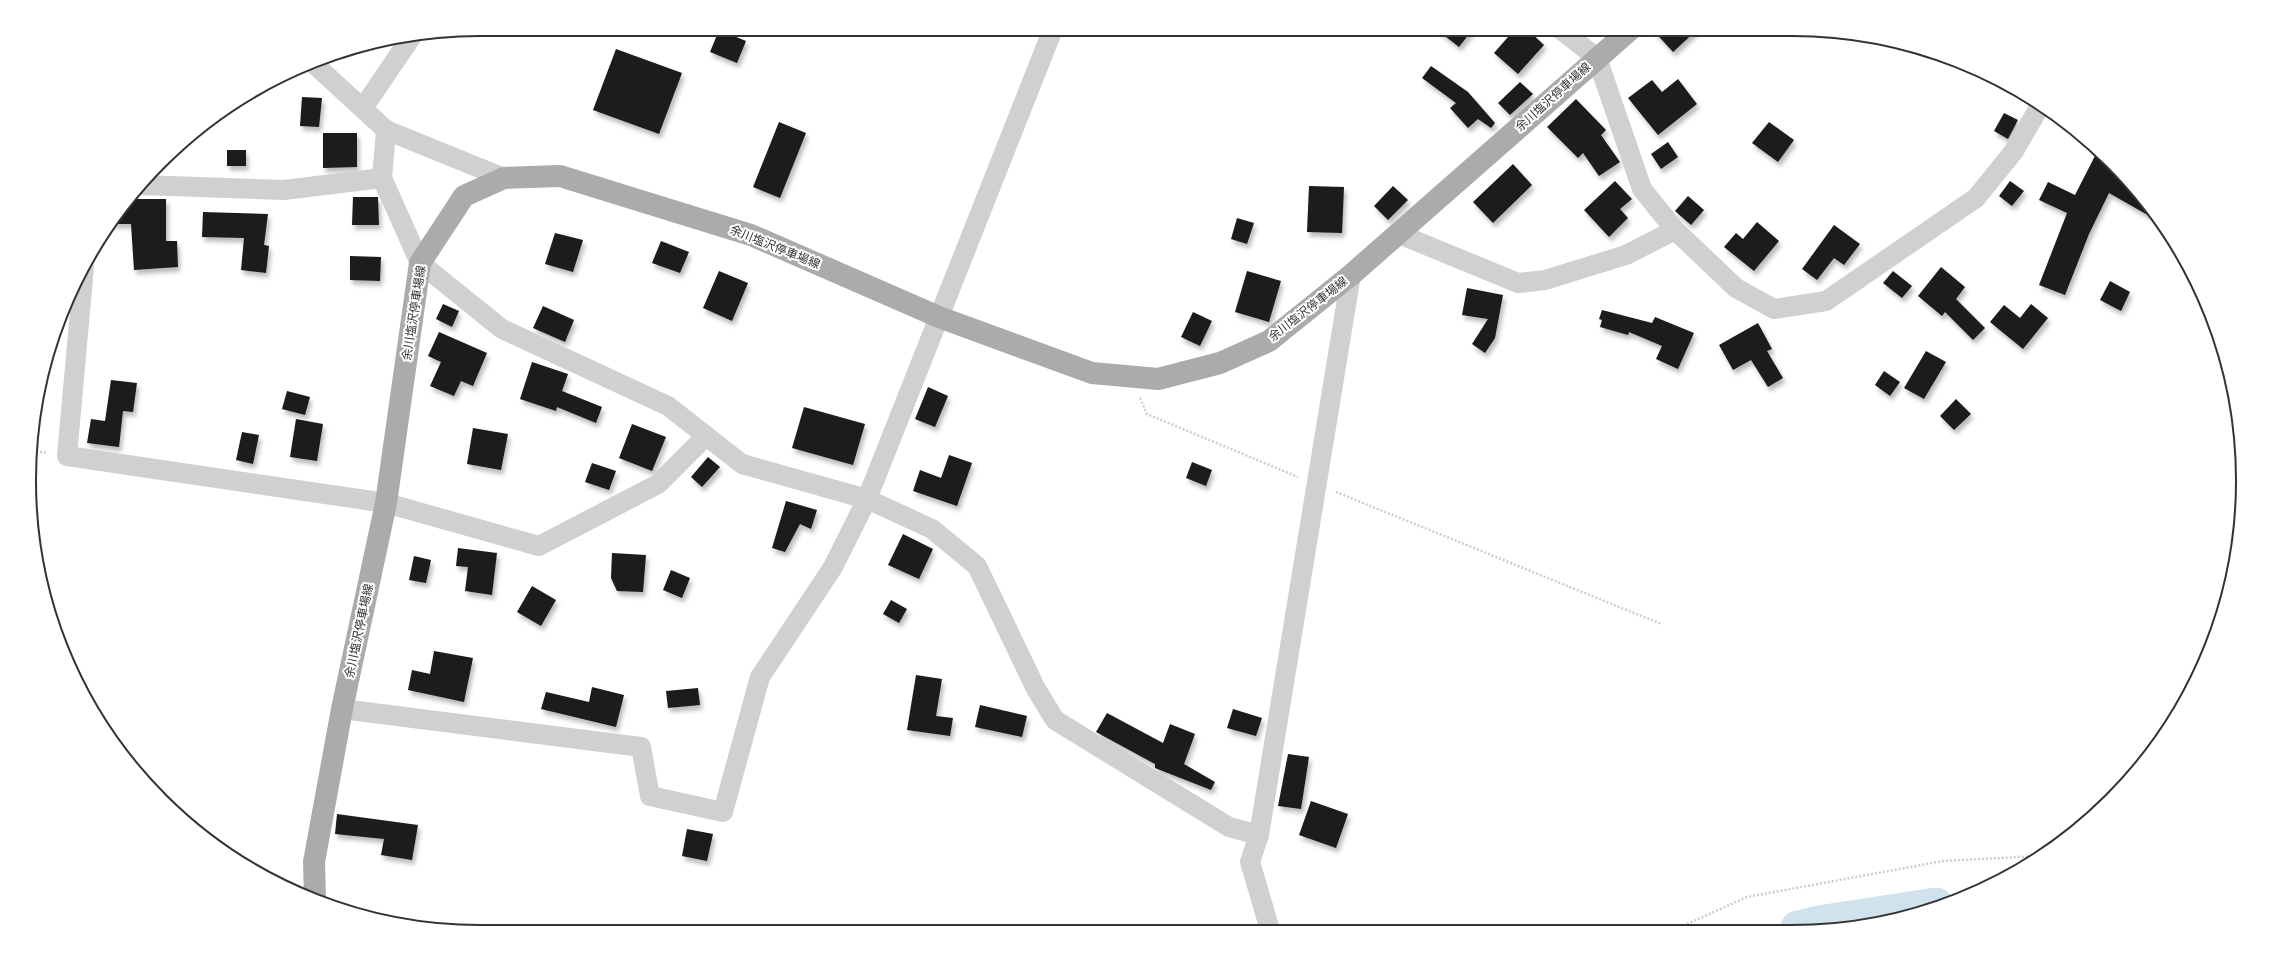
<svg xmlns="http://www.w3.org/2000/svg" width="2272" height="961" viewBox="0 0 2272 961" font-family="'Exo 2','Noto Sans JP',sans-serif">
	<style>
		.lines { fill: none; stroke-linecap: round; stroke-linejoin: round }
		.river { stroke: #cfe2ee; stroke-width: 35 }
		.building { fill: #1a1a1a; filter: url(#shadow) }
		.path { stroke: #cdcdcd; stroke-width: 2.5; stroke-dasharray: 2 2; stroke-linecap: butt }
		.minor { stroke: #d0d0d0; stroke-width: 20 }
		.major { stroke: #ababab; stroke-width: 22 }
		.labels { text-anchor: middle; stroke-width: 4; stroke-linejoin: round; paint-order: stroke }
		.street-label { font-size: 12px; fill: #333; stroke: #fff }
		.rim { fill: none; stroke: #333; stroke-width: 2 }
	</style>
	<defs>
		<filter id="shadow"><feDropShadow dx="2.5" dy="4.5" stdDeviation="2" flood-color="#0004"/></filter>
	</defs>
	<rect width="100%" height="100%" fill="#fff"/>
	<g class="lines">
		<path class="river" d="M1798,928L1819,923L1936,905"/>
	</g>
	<g class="building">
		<path d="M1436,29H1473L1459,47Z"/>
		<path d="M1515,29H1527L1544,45L1518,74L1494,53Z"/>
		<path d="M1652,29H1698L1673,52Z"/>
		<path d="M719,30L746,41L737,63L710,52Z"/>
		<path d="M616,49L682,73L659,134L593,110Z"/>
		<path d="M1431,66L1468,92L1495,123L1491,128L1478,119L1468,128L1450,108L1456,103L1422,78Z"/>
		<path d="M1678,79L1697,104L1658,135L1628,98L1652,80L1662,92Z"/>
		<path d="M1520,82L1533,94L1510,115L1498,103Z"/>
		<path d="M302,97L322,98L319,127L300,126Z"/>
		<path d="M1576,99L1606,130L1601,135L1620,162L1599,176L1583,153L1578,158L1547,127Z"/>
		<path d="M2004,113L2018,120L2008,139L1994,131Z"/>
		<path d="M779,122L806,133L780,198L753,187Z"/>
		<path d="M1769,122L1794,140L1778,162L1752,143Z"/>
		<path d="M323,133H357V167L323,168Z"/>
		<path d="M1668,142L1678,157L1661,169L1651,154Z"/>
		<rect x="227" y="150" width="19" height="16"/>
		<path d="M2098,150L2150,206L2160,222L2109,193L2089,234L2065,295L2039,285L2067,213L2039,200L2048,182L2075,195Z"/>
		<path d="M1513,164L1532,185L1493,223L1473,202Z"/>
		<path d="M1615,181L1632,199L1620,209L1628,218L1609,237L1584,210Z"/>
		<path d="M2010,181L2024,191L2012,206L1999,196Z"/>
		<path d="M1309,186L1344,187L1342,233L1307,232Z"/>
		<path d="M1393,186L1408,200L1388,220L1374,206Z"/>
		<path d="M1688,196L1704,210L1691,225L1675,211Z"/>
		<path d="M353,197H378L379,225H352Z"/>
		<path d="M129,199H166V241H177L178,267L134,270L131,224H112Z"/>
		<path d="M203,212L268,214L264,245L269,246L266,273L241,270L244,238L202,237Z"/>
		<path d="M1237,218L1254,223L1247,244L1231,239Z"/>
		<path d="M1757,222L1779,241L1754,271L1724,247L1736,233L1743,239Z"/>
		<path d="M1834,225L1860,244L1844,265L1834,258L1817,280L1802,269Z"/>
		<path d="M555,233L583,240L573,272L545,264Z"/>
		<path d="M661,241L689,252L680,273L652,263Z"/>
		<path d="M350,256L381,257L380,281L350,280Z"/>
		<path d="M1941,267L1965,287L1956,299L1985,328L1973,340L1945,312L1942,316L1918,296Z"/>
		<path d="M719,271L748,283L732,321L703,308Z"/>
		<path d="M1247,271L1281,281L1269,322L1235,312Z"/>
		<path d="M1893,271L1912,286L1902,298L1883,283Z"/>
		<path d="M2110,281L2130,292L2121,311L2100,300Z"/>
		<path d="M1467,288L1503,295L1495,338L1485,353L1472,344L1488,319L1462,315Z"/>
		<path d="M443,304L459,311L452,327L436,319Z"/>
		<path d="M2031,304L2048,318L2023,349L1990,322L2004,305L2020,318Z"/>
		<path d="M543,306L574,320L565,342L533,328Z"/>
		<path d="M1602,310L1652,323L1655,317L1694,333L1678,369L1656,359L1662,346L1629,332L1628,335L1600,327L1602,320L1599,319Z"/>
		<path d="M1193,312L1212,321L1200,346L1181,337Z"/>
		<path d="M1758,323L1772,349L1767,351L1783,378L1768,387L1751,360L1733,370L1719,345Z"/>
		<path d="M439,332L487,353L473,386L461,381L454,396L430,386L441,362L428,356Z"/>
		<path d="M1926,351L1946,362L1924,399L1904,388Z"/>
		<path d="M532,362L568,374L562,391L602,407L596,423L557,407L556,411L520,399Z"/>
		<path d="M1884,371L1900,382L1890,396L1875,385Z"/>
		<path d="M111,380L137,383L133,412L123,411L119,447L87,443L91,419L105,421Z"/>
		<path d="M928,387L948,396L935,427L915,419Z"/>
		<path d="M287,391L310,397L305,415L282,409Z"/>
		<path d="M1956,399L1971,414L1954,430L1940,416Z"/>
		<path d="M804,407L865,424L853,465L792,448Z"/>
		<path d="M296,419L323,424L317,461L290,457Z"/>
		<path d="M632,424L666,437L652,471L619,458Z"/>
		<path d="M473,428L508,434L501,470L467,464Z"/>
		<path d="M242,432L259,435L253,464L236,460Z"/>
		<path d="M949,455L972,463L957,506L913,491L920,470L941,478Z"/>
		<path d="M708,457L720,467L702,487L691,477Z"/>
		<path d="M1192,462L1212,470L1206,486L1186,478Z"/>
		<path d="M592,463L616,471L609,490L585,482Z"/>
		<path d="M786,501L817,510L811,529L800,524L785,552L772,548Z"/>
		<path d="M903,534L933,549L919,579L888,565Z"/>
		<path d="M458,548L497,553L492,595L465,591L468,567L456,566Z"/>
		<path d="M612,553L646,555L643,592L617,591L611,578Z"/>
		<path d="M414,556L431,560L426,583L409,580Z"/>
		<path d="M671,570L690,578L682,598L663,590Z"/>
		<path d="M532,586L556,600L541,626L517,612Z"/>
		<path d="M891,600L907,609L899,623L883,614Z"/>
		<path d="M434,651L473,658L464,702L408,690L412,670L430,674Z"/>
		<path d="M916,675L942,679L936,716L953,718L950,736L907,730Z"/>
		<path d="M592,687L624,695L616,727L541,709L546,692L589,702Z"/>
		<path d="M698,688L700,705L668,708L666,691Z"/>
		<path d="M980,705L1027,716L1022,737L975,727Z"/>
		<path d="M1233,709L1262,718L1256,736L1227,728Z"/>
		<path d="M1107,713L1163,743L1170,724L1195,734L1184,764L1215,782L1211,790L1155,768V764L1096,732Z"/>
		<path d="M1288,754L1309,757L1301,809L1278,806Z"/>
		<path d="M1311,801L1348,814L1336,848L1299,835Z"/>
		<path d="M337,814L418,825L412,860L381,855L384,839L335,834Z"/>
		<path d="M687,829L713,834L707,861L682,856Z"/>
	</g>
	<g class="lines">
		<g class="path">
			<path d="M1140,398L1147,414L1298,477"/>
			<path d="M32,451L48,453"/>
			<path d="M1336,492L1661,624"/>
			<path d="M1676,929L1747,897L1943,861L2039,856"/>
		</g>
		<g class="minor">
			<path d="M1560,29L1597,58L1642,189L1675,230L1736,288L1774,309L1826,301L1976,198L2014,151L2040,106"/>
			<path d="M313,63L386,130L504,178"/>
			<path d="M363,108L412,36"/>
			<path d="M386,130L382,178L420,263L502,329L668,406L742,464L867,499L932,529L977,566L1036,689L1055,720L1229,827L1259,835"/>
			<path d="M140,185L284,190L382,178"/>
			<path d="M1399,234L1518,283L1545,280L1626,255L1675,230"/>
			<path d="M84,267L67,456L386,503L539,546L658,484L706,436"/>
			<path d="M342,709L641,747L650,796L723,812L760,677L833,567L867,499L1053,29"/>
			<path d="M1270,930L1250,862L1259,835L1351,275"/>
		</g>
		<path class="major" d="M315,899L314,862L342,709L386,503L420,263L464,196L504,178L560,176L751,235L939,317L1092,373L1158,379L1220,363L1269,341L1351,275L1631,29"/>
	</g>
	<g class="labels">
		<g class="street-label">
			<text transform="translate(1553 97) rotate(-42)" y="4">余川塩沢停車場線</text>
			<text transform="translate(775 247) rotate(22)" y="4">余川塩沢停車場線</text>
			<text transform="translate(1308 309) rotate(-38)" y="4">余川塩沢停車場線</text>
			<text transform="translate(414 313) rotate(-81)" y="4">余川塩沢停車場線</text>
			<text transform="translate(359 631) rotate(-78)" y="4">余川塩沢停車場線</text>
		</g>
	</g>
	<path d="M0 0H2272V961H0ZM480 36H1792A444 444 0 0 1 2236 480V481A444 444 0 0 1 1792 925H480A444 444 0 0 1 36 481V480A444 444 0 0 1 480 36Z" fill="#fff" fill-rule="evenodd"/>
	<path class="rim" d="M480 36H1792A444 444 0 0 1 2236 480V481A444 444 0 0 1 1792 925H480A444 444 0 0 1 36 481V480A444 444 0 0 1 480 36Z"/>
</svg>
